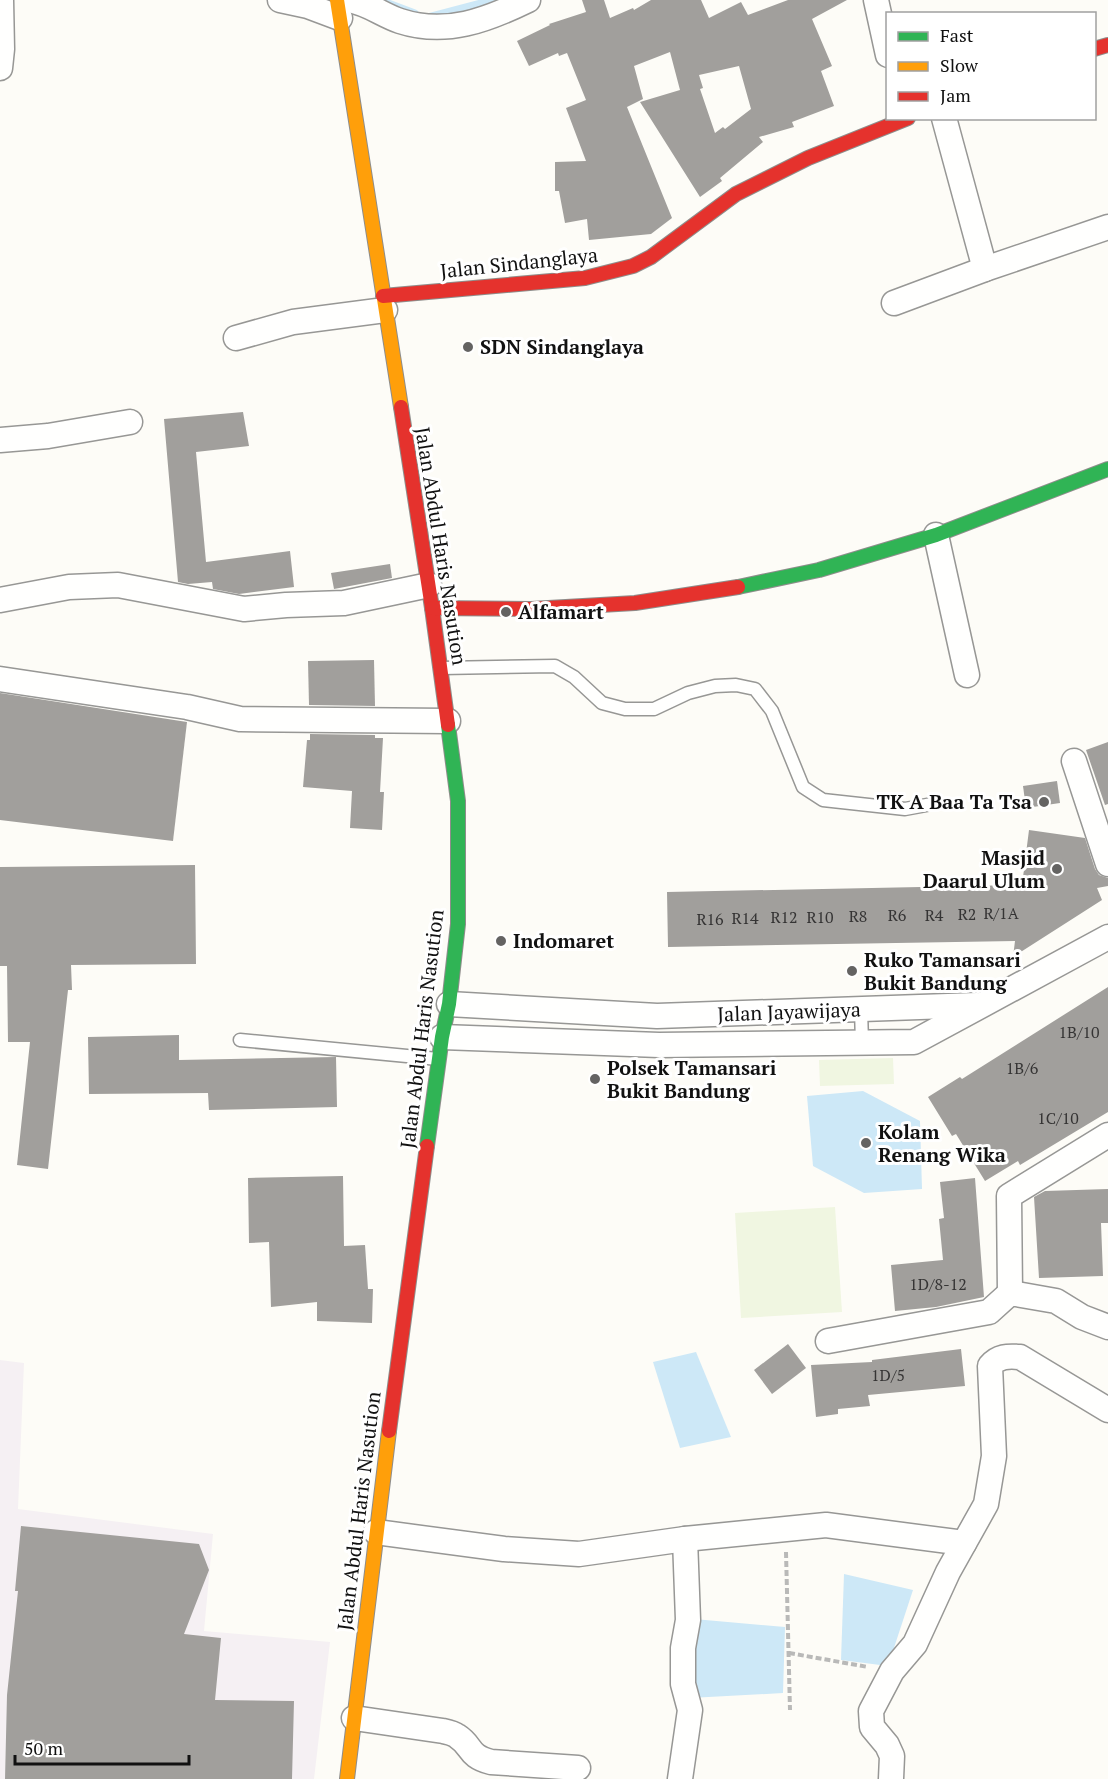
<svg xmlns="http://www.w3.org/2000/svg" width="1108" height="1779" viewBox="0 0 1108 1779" font-family="'PT Serif',serif">
	<style>
		.industrial { fill: #f5f0f3 }
		.pitch { fill: #f0f6e1 }
		.water { fill: #cde8f7 }
		.lines { fill: none; stroke-linecap: round; stroke-linejoin: round }
		.stream { stroke: #cde8f7; stroke-width: 7 }
		.building { fill: #a19f9c; fill-rule: evenodd }
		.lane-casing { stroke: #979795; stroke-width: 15 }
		.street-casing { stroke: #979795; stroke-width: 27 }
		.fast-casing { stroke: #8e8d8b; stroke-width: 16 }
		.slow-casing { stroke: #8e8d8b; stroke-width: 16 }
		.jam-casing { stroke: #8e8d8b; stroke-width: 16 }
		.path { stroke: #b9b9b8; stroke-width: 4; stroke-dasharray: 6 3; stroke-linecap: butt }
		.lane { stroke: #fffffe; stroke-width: 12 }
		.street { stroke: #fffffe; stroke-width: 24 }
		.fast { stroke: #30b455; stroke-width: 14 }
		.slow { stroke: #ff9f0a; stroke-width: 14 }
		.jam { stroke: #e5322d; stroke-width: 14 }
		.poi-dot { fill: #646362; stroke: #fff; stroke-width: 2 }
		.labels { text-anchor: middle; stroke-width: 6; stroke-linejoin: round; paint-order: stroke }
		.number-label { font-size: 16px; fill: #353434 }
		.street-label { font-size: 20px; fill: #111; stroke: #fff }
		.poi-label { font-size: 20px; font-weight: bold; fill: #111; stroke: #fff; text-anchor: start }
	</style>
	<rect width="100%" height="100%" fill="#fdfcf7"/>
	<path class="industrial" d="M0,1360L24,1363L18,1509L213,1534L204,1631L330,1642L314,1779H0Z"/>
	<g class="pitch">
		<path d="M893,1058L894,1084L820,1086L819,1060Z"/>
		<path d="M835,1207L842,1312L741,1318L735,1213Z"/>
	</g>
	<g class="water">
		<path d="M863,1091L920,1121L922,1189L864,1193L813,1166L807,1096Z"/>
		<path d="M696,1352L731,1437L680,1448L653,1362Z"/>
		<path d="M844,1574L913,1590L888,1666L841,1660Z"/>
		<path d="M694,1619L785,1627L783,1693L690,1698Z"/>
	</g>
	<g class="lines">
		<g class="stream">
			<path d="M383,1L415,13"/>
			<path d="M428,17L492,0"/>
		</g>
	</g>
	<g class="building">
		<path d="M582,0H604L610,18L633,8L634,10L651,0H701L709,18L741,2L748,15L788,0H847L812,19L832,66L821,71L834,106L792,122L794,127L759,137L763,142L720,178L722,181L700,197L640,102L680,90L670,52L634,66L643,99L627,107L672,218L651,234L589,240L587,219L565,223L559,191H555V162L586,161L566,108L586,100L567,53L559,56L558,53L529,66L517,41L550,25L549,24L586,12ZM739,66L751,109L725,129L723,127L715,133L700,89L703,88L699,75Z"/>
		<path d="M243,412L249,446L196,452L206,562L290,551L294,587L239,594L213,589L212,582L188,584L178,582L164,419Z"/>
		<path d="M390,564L392,578L334,589L331,573Z"/>
		<path d="M374,660L375,706L309,705L308,661Z"/>
		<path d="M0,693L187,722L173,841L0,820Z"/>
		<path d="M310,734L375,735V738H383L380,792H384L382,830L350,828L352,791L303,787L307,740H310Z"/>
		<path d="M1108,742V804L1105,805L1086,750Z"/>
		<path d="M1057,781L1060,803L1026,808L1023,786Z"/>
		<path d="M1029,830L1085,838L1095,869L1099,875L1108,878V886L1097,888L1102,900L1013,957L1015,941L668,947L667,892L1022,885Z"/>
		<path d="M195,865L196,964L71,965L72,990H68L48,1169L17,1165L30,1042H8L7,966H0V867Z"/>
		<path d="M1108,987V1112L1020,1165L1018,1161L985,1181L956,1134L952,1136L928,1097L960,1077L962,1079Z"/>
		<path d="M179,1035V1060L336,1057L337,1107L209,1110L208,1093L89,1094L88,1037Z"/>
		<path d="M343,1176L344,1246L365,1245L368,1289H373L372,1323L317,1321V1302L271,1307L269,1242L249,1243L248,1178Z"/>
		<path d="M975,1178L984,1297L936,1307L895,1311L891,1265L943,1260L939,1219L944,1218L940,1182Z"/>
		<path d="M1108,1189V1223H1101L1103,1276L1039,1278L1034,1197L1045,1191Z"/>
		<path d="M788,1344L806,1368L772,1394L754,1370Z"/>
		<path d="M961,1349L965,1386L868,1395L870,1406L838,1409V1414L816,1417L811,1365L872,1362V1360Z"/>
		<path d="M21,1526L199,1544L209,1570L184,1634L221,1638L215,1700L294,1701L292,1779H5L7,1695L18,1591H15Z"/>
	</g>
	<g class="lines">
		<g class="lane-casing">
			<g id="lane">
				<path d="M441,668L555,666L574,677L602,703L625,709H654L688,693L715,686L736,685L755,689L772,711L803,787L823,800L905,809L932,804"/>
				<path d="M861,1009L862,1043"/>
				<path d="M240,1040L438,1059"/>
			</g>
		</g>
		<g class="street-casing">
			<g id="street">
				<path d="M280,0L308,6L340,18"/>
				<path d="M348,0C368,3 382,15 400,21C446,36 487,20 528,0"/>
				<path d="M876,0L888,55"/>
				<path d="M0,68L2,49L1,0"/>
				<path d="M944,118L985,269"/>
				<path d="M894,303L985,269L1108,227"/>
				<path d="M236,338L293,322L385,310"/>
				<path d="M0,440L48,436L130,422"/>
				<path d="M936,535L967,675"/>
				<path d="M0,600L69,587L118,585L244,609L286,605L344,603L429,585"/>
				<path d="M0,679L187,707L240,719L448,721"/>
				<path d="M1074,761L1108,864"/>
				<path d="M449,1004L657,1016L977,1005"/>
				<path d="M442,1037L659,1045L914,1042L1108,937"/>
				<path d="M1010,1293L1009,1196L1108,1135"/>
				<path d="M828,1341L989,1312L1010,1293L1056,1301L1082,1317L1108,1327"/>
				<path d="M376,1532L504,1549L579,1554L685,1539L826,1525L964,1543"/>
				<path d="M354,1718L443,1731C448,1732 453,1733 457,1736C473,1746 467,1756 491,1762L578,1768"/>
				<path d="M680,1779L690,1710L683,1684V1648L688,1620L685,1539"/>
				<path d="M891,1779L892,1756L887,1745L872,1727L871,1711L892,1671L915,1644L948,1572L986,1504L994,1456L990,1366C998,1356 1008,1356 1020,1357L1108,1410"/>
			</g>
		</g>
		<g class="fast-casing">
			<g id="fast">
				<path d="M738,587L819,570L936,535L1108,469"/>
				<path d="M427,1146L442,1037L449,1004L458,924V801L448,725"/>
			</g>
		</g>
		<g class="slow-casing">
			<g id="slow">
				<path d="M337,0L401,407"/>
				<path d="M347,1779L389,1431"/>
			</g>
		</g>
		<g class="jam-casing">
			<g id="jam">
				<path d="M1094,49L1108,45"/>
				<path d="M383,296L585,278L633,266L651,257L736,194L808,158L908,118"/>
				<path d="M401,407L432,608L448,725"/>
				<path d="M432,608L531,609L635,603L738,587"/>
				<path d="M389,1431L427,1146"/>
			</g>
		</g>
		<g class="path">
			<path d="M786,1552L790,1710"/>
			<path d="M789,1653L868,1667"/>
		</g>
		<use href="#lane" class="lane"/>
		<use href="#street" class="street"/>
		<use href="#fast" class="fast"/>
		<use href="#slow" class="slow"/>
		<use href="#jam" class="jam"/>
	</g>
	<g class="poi-dot">
		<circle cx="468" cy="347" r="6"/>
		<circle cx="506" cy="612" r="6"/>
		<circle cx="1044" cy="802" r="6"/>
		<circle cx="1057" cy="869" r="6"/>
		<circle cx="501" cy="941" r="6"/>
		<circle cx="852" cy="971" r="6"/>
		<circle cx="595" cy="1079" r="6"/>
		<circle cx="866" cy="1143" r="6"/>
	</g>
	<g class="labels">
		<g class="number-label">
			<text x="1001" y="919">R/1A</text>
			<text x="967" y="920">R2</text>
			<text x="897" y="921">R6</text>
			<text x="934" y="921">R4</text>
			<text x="858" y="922">R8</text>
			<text x="784" y="923">R12</text>
			<text x="820" y="923">R10</text>
			<text x="745" y="924">R14</text>
			<text x="710" y="925">R16</text>
			<text x="1079" y="1038">1B/10</text>
			<text x="1022" y="1074">1B/6</text>
			<text x="1058" y="1124">1C/10</text>
			<text x="938" y="1290">1D/8-12</text>
			<text x="888" y="1381">1D/5</text>
		</g>
		<g class="street-label">
			<text transform="translate(519 263) rotate(-6)" y="7">Jalan Sindanglaya</text>
			<text transform="translate(441 546) rotate(81)" y="7">Jalan Abdul Haris Nasution</text>
			<text transform="translate(789 1012) rotate(-2)" y="7">Jalan Jayawijaya</text>
			<text transform="translate(422 1029) rotate(-83)" y="7">Jalan Abdul Haris Nasution</text>
			<text transform="translate(359 1511) rotate(-83)" y="7">Jalan Abdul Haris Nasution</text>
		</g>
		<g class="poi-label">
			<text x="480" y="354">SDN Sindanglaya</text>
			<text x="518" y="619">Alfamart</text>
			<text x="1032" y="809" text-anchor="end">TK A Baa Ta Tsa</text>
			<text x="1045" y="865" text-anchor="end">Masjid<tspan x="1045" dy="23">Daarul Ulum</tspan></text>
			<text x="513" y="948">Indomaret</text>
			<text x="864" y="967">Ruko Tamansari<tspan x="864" dy="23">Bukit Bandung</tspan></text>
			<text x="607" y="1075">Polsek Tamansari<tspan x="607" dy="23">Bukit Bandung</tspan></text>
			<text x="878" y="1139">Kolam<tspan x="878" dy="23">Renang Wika</tspan></text>
		</g>
	</g>
	<rect x="886" y="12" width="210" height="108" fill="#ffffff" stroke="#a0a0a0" stroke-width="1.5"/>
	<rect x="898" y="32" width="30" height="9" fill="#30b455" stroke="#a0a0a0" stroke-width="1.5"/>
	<text x="940" y="42" font-size="18" fill="#111111">Fast</text>
	<rect x="898" y="62" width="30" height="9" fill="#ff9f0a" stroke="#a0a0a0" stroke-width="1.5"/>
	<text x="940" y="72" font-size="18" fill="#111111">Slow</text>
	<rect x="898" y="92" width="30" height="9" fill="#e5322d" stroke="#a0a0a0" stroke-width="1.5"/>
	<text x="940" y="102" font-size="18" fill="#111111">Jam</text>
	<path d="M15 1755v9h174v-9" fill="none" stroke="#111111" stroke-width="3"/>
	<text x="24" y="1755" font-size="18" fill="#111111" stroke="#ffffff" stroke-width="4.5" paint-order="stroke">50 m</text>
</svg>
